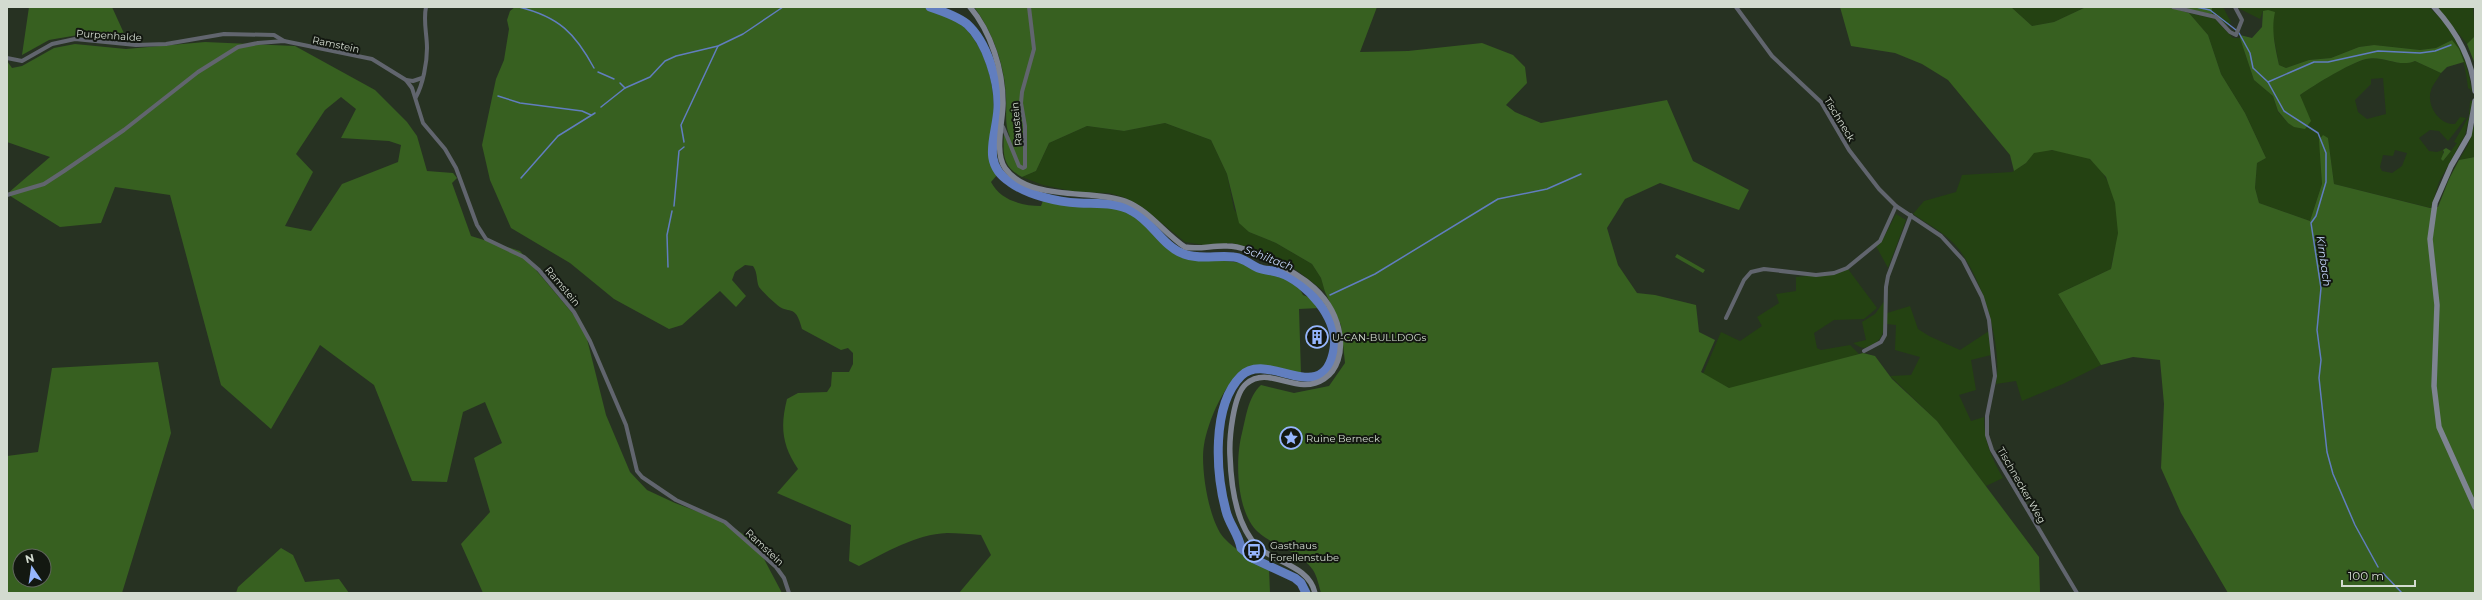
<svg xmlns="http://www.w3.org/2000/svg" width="2482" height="600" viewBox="0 0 2482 600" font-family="Montserrat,sans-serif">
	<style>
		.green { fill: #244212; fill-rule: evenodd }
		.forest { fill: #376020; fill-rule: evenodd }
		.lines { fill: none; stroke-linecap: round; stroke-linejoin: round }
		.stream { stroke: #617ebf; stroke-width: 1.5 }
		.river { stroke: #617ebf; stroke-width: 9 }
		.minor { stroke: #61656e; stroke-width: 4 }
		.secondary { stroke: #7e8491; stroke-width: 5.5 }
		.labels { text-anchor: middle; stroke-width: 4; stroke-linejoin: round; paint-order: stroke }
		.street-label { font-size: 10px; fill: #d3dbd0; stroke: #131811 }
		.poi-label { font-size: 10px; fill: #d3dbd0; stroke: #131811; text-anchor: start }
		.water-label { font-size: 11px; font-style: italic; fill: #c5d6fb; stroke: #131811 }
	</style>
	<rect width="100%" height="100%" fill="#273222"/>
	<g class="green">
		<path d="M2011,7H2086L2054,22L2032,26Z"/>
		<path d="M2204,7H2223L2231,22L2228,26L2212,14V8Z"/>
		<path d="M2236,7H2429C2456,32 2466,55 2472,91L2468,88C2466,70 2463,54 2452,40L2436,48L2420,50L2374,45L2359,47L2331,58L2309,60L2286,68L2279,65L2272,28L2263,11L2260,19Z"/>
		<path d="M2437,7H2473L2475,36L2467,44Z"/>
		<path d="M2189,13L2215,19L2233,38H2240L2254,80L2273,96L2278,112L2288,123L2303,103L2300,95C2317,83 2346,65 2366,59C2382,55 2399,68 2415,61L2441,73C2438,79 2433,84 2431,90C2426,105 2439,125 2455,124L2460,117L2466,118L2448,141L2439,131L2430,130L2419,138L2429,151L2437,152L2443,150V161L2457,143L2454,142L2469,116L2470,101H2473L2465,135L2439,182L2431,208L2334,184L2328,138L2320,137L2322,184L2310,221L2259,203L2255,188L2257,163L2266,158L2245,113L2221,74L2208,35ZM2383,78L2386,114L2367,119L2358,112L2355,100L2371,84V79ZM2395,150L2407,153L2402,166L2392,173L2382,171L2380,167L2383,155L2393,156Z"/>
		<path d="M2475,122V157L2459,160L2468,145Z"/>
		<path d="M1165,123L1211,140L1227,174L1234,209L1249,232L1276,243L1312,264L1321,278L1325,292L1294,268L1253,249L1232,243L1204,245L1185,242L1142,207L1123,197L1109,193L1076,192L1043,185L1022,177L1036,171L1049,143L1087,126L1124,131Z"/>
		<path d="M2043,150C2056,150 2080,151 2091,160C2110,175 2120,208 2118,233C2118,245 2112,256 2111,269L2058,294L2101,365L2063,384L2022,401L2016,381L1996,384C2003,345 1982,277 1957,247C1945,233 1928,224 1913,214L1924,201L1956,192L1962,175L2012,172L2026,163L2033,153Z"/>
		<path d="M1896,214L1906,220L1888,268L1876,246L1884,237Z"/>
		<path d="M1848,269L1877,308L1864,319L1834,320L1814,333L1817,348L1821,350L1850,345L1859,354L1739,388H1729L1703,374L1721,332L1740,341L1762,326L1757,317L1779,303L1776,294L1796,291V277L1820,275Z"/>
		<path d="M1885,300C1884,316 1889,337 1872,345C1864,350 1861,348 1853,343L1866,340L1862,322L1875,314Z"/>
		<path d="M1910,306L1918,329L1929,336L1960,350L1989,331L1991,355L1971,360L1976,390L1959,395L1971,421L1984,417C1984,441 1991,457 2003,478L1986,486L1937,421L1890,376L1911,375L1920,357L1895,350L1896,325L1887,324V313Z"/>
	</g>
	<g class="forest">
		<path d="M29,7H112L127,40L78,35L49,40L22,55Z"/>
		<path d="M515,7H937L967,19L964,27C989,52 997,94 993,128C991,145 984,160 997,175L991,182C1000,200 1022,206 1041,206L1044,198L1076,205L1120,208L1144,221L1180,256L1243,263L1296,282L1303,295L1316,300L1319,308L1299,309L1301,374C1284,375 1264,360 1248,368C1225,379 1208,421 1204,445C1200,467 1209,522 1224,538C1236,551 1254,560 1269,569L1270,593H959L991,555L981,535C970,534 958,533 947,533C916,534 885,553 859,566L849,561L851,525L777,493L798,469C782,445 780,427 787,399L798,393L827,392L831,386L832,372H849L853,364V353L848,348L841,350L802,329C795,301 789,317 775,303C770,299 763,292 759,287C756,280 758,273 753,266L745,265L735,272L732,280L746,296L736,307L720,291L682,325L669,329L614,299L570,263L511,228L490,180L482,145L496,79L504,60L509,29L507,20L510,11Z"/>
		<path d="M974,7H1377L1360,52L1408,51L1482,43L1513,55L1525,67L1527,83L1506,105L1515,112L1541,123L1667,100L1693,161L1749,190L1739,210L1660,183L1625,199L1607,228L1618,265L1637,293L1655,295L1696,305L1699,332L1715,340L1701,372L1729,388L1863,353L1875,356L1892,379L1937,421L2039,557L2040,593H1321C1319,586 1317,576 1313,570C1300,551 1275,547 1258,532C1236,512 1235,459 1242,433C1246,417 1248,397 1261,385L1294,393L1329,386L1345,363L1341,325L1325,292L1321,278L1312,264L1276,243L1249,232L1239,223L1227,174L1211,140L1165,123L1124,131L1087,126L1049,143L1036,171L1022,177C1002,166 1003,155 1004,133L1010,137C1004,123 1007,112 1006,97C1005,66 993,32 974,7Z"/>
		<path d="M1840,7H2011L2032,26L2054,22L2086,7H2168L2189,13L2208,35L2221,74L2245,113L2266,158L2257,163L2255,188L2259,203L2310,221L2322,184L2319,140L2323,135L2328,138L2334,184L2430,208L2438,207L2449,179L2459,160L2475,157V593H2228L2181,513L2161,468L2164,404L2160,360L2133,357L2101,365L2058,294L2111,269L2118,233L2115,203L2106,177L2090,159L2052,150L2034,153L2026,163L2014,171L2010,155L1948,80L1922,64L1895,53L1851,46Z"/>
		<path d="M2177,7L2212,8V14Z"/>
		<path d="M2268,10L2275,12C2271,30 2275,46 2279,65L2286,68L2309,60L2331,58L2359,47L2374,45L2420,50L2436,48L2452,40L2459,49L2464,62L2447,67L2441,73L2415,61C2399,68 2383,55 2366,59C2348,64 2316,84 2300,95L2311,121L2305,129L2294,127L2288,123L2278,111L2273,96L2254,80L2240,38V35L2252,38L2262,27L2263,11Z"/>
		<path d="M2475,36V64L2467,44Z"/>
		<path d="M205,42L295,46L375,90L407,122L417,136L427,171L453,173L457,178L452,183L471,236L520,251L584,327L606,415L630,472L647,490L675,503L725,522L755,542L782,593H483L461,544L490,512L474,458L502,443L485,402L463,412L447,482L412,481L374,385L320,345L271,429L221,385L170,195L115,187L101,223L60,227L7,194L50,157L7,142V61L12,68L22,66L54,48L75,44L126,49ZM341,97L356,109L341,138L389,141L401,145L398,162L342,184L311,231L285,226L313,172L296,154L325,110Z"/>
		<path d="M2446,148L2451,151L2443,161L2441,159L2444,152L2443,150Z"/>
		<path d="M1677,254L1705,270L1703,273L1675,257Z"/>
		<path d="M158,362L171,433L122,593H7V456L38,452L52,368ZM20,556H44V580H20Z"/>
		<path d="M281,548L293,555L305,582L339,579L349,593H236L238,587Z"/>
	</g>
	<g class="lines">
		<g class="stream">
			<path d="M519,7C559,17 575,33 594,68"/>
			<path d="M2196,7L2210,10L2236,30"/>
			<path d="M2239,33L2250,53L2253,68L2268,82L2284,111L2318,133L2326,153V182L2316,216L2311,223L2321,288L2317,330L2321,360L2319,378L2327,452L2333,474L2355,525L2378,567"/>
			<path d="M598,72L614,79"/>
			<path d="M2268,82L2314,62H2328L2378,51L2420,53L2435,51L2451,45"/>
			<path d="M620,83L625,88"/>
			<path d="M498,96L520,103L582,111L591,115"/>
			<path d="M601,107L625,88L650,77L665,61L676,56L718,46L743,34L783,7"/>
			<path d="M684,142L681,125L718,46"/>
			<path d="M521,178L558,136L595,113"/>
			<path d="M674,206L679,151L684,147"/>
			<path d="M668,267L667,235L672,211"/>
			<path d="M1330,295L1375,274L1498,199L1547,189L1581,174"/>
			<path d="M2383,573L2402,593"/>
		</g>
		<path class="river" d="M930,7C942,11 957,16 967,24C987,42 999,82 998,108C997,135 980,163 1010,182C1028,195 1057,202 1079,203C1097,204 1116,202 1132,211C1152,221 1163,247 1184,254C1199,260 1218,255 1234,257C1244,258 1249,264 1258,268C1265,271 1273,270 1280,273C1307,282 1339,319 1334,349C1324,410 1267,349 1241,376C1211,406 1216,474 1226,511C1229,524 1239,535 1241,548L1254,559L1295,578L1301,583L1306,593"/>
		<g class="minor">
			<path d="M1736,7L1772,56L1821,102L1849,150L1879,189L1896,206L1941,236L1963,260L1982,297L1989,320L1995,376L1987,416V435L1992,450L2077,593"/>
			<path d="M2173,7L2216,17L2230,32L2236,35L2242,20L2235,7"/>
			<path d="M7,58L22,61L52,44L75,39L136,45L166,44L224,34L274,35L284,41"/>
			<path d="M406,80L413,81L422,78"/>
			<path d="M416,97C423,84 427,63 427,48C427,34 423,21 426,7"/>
			<path d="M1003,127L1019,166L1023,168L1025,167V126L1021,103L1022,92L1034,49L1029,7"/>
			<path d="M7,195L44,184L64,171L124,130L198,72L238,47L258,43L284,41L372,59L406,80L412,88L423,123L445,149L456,168L477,225L486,239L524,257L539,270L574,312L590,341L626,425L637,471L642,477L676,500L725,522L776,567L784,578L789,593"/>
			<path d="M1726,318L1744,280L1751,272L1764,269L1816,275L1834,273L1847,268L1880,241L1896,206"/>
			<path d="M1864,351L1881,342L1885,335L1886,287L1888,276L1911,215"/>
		</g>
		<g class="secondary">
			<path d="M970,7C991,32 1003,70 1003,103C1003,121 994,152 1005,168C1029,202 1092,189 1125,201C1149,210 1164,233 1185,247C1199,250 1213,245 1227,246C1241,246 1255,253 1267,259C1302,275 1334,295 1340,336C1342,352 1338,370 1324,379C1297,397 1269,364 1246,384C1233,395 1229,439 1230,456C1231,485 1236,526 1258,547C1276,563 1309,566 1315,593"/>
			<path d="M2434,7C2456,31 2472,58 2475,91"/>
			<path d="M2475,101L2469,135L2451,166L2435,203L2430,239L2437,305L2434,386L2439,427L2475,507"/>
		</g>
	</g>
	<defs>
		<g id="building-ring" transform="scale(1.15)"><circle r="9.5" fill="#131811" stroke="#96b6fd" stroke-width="1.5"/><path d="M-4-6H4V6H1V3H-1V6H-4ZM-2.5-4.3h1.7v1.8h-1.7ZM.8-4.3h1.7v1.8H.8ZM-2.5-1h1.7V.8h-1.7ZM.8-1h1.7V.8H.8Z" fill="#96b6fd"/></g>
		<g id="sight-ring" transform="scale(1.15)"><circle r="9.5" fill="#131811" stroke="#96b6fd" stroke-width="1.5"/><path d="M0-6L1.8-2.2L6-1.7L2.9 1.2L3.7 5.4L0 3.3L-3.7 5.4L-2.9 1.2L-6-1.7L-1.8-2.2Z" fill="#96b6fd"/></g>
		<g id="bus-ring" transform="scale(1.15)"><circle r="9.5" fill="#131811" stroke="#96b6fd" stroke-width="1.5"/><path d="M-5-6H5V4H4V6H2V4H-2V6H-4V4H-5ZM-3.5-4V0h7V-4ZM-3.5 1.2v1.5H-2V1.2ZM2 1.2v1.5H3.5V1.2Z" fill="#96b6fd"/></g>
	</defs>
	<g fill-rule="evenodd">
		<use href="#building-ring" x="1317" y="337"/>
		<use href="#sight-ring" x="1291" y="438"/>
		<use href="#bus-ring" x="1254" y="551"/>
	</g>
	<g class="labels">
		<g class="street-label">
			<text transform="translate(109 35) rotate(4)" y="4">Purpenhalde</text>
			<text transform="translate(336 44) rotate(12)" y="4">Ramstein</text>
			<text transform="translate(1840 119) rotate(59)" y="4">Tischneck</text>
			<text transform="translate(1016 124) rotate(-95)" y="4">Raustein</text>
			<text transform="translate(563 286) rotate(50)" y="4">Ramstein</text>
			<text transform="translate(2022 485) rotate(60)" y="4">Tischnecker Weg</text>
			<text transform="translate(765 547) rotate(43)" y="4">Ramstein</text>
		</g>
		<g class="poi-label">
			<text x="1332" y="341">U-CAN-BULLDOGs</text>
			<text x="1306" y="442">Ruine Berneck</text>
			<text x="1270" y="549">Gasthaus<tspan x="1270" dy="12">Forellenstube</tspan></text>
		</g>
		<g class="water-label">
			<text transform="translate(1269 258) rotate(21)" y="4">Schiltach</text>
			<text transform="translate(2324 261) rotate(82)" y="4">Kirnbach</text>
		</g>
	</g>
	<rect width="2482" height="600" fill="none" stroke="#d3dbd0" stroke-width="16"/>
	<g transform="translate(32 568) rotate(347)"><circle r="19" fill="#131811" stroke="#60665d"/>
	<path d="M0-3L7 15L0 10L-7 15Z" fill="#96b6fd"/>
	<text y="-6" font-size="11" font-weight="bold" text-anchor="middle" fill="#d3dbd0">N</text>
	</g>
	<path d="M2342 580v6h73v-6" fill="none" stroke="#d3dbd0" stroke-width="2"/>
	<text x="2348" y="580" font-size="12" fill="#d3dbd0" stroke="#131811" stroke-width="3" paint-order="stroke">100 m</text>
</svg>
